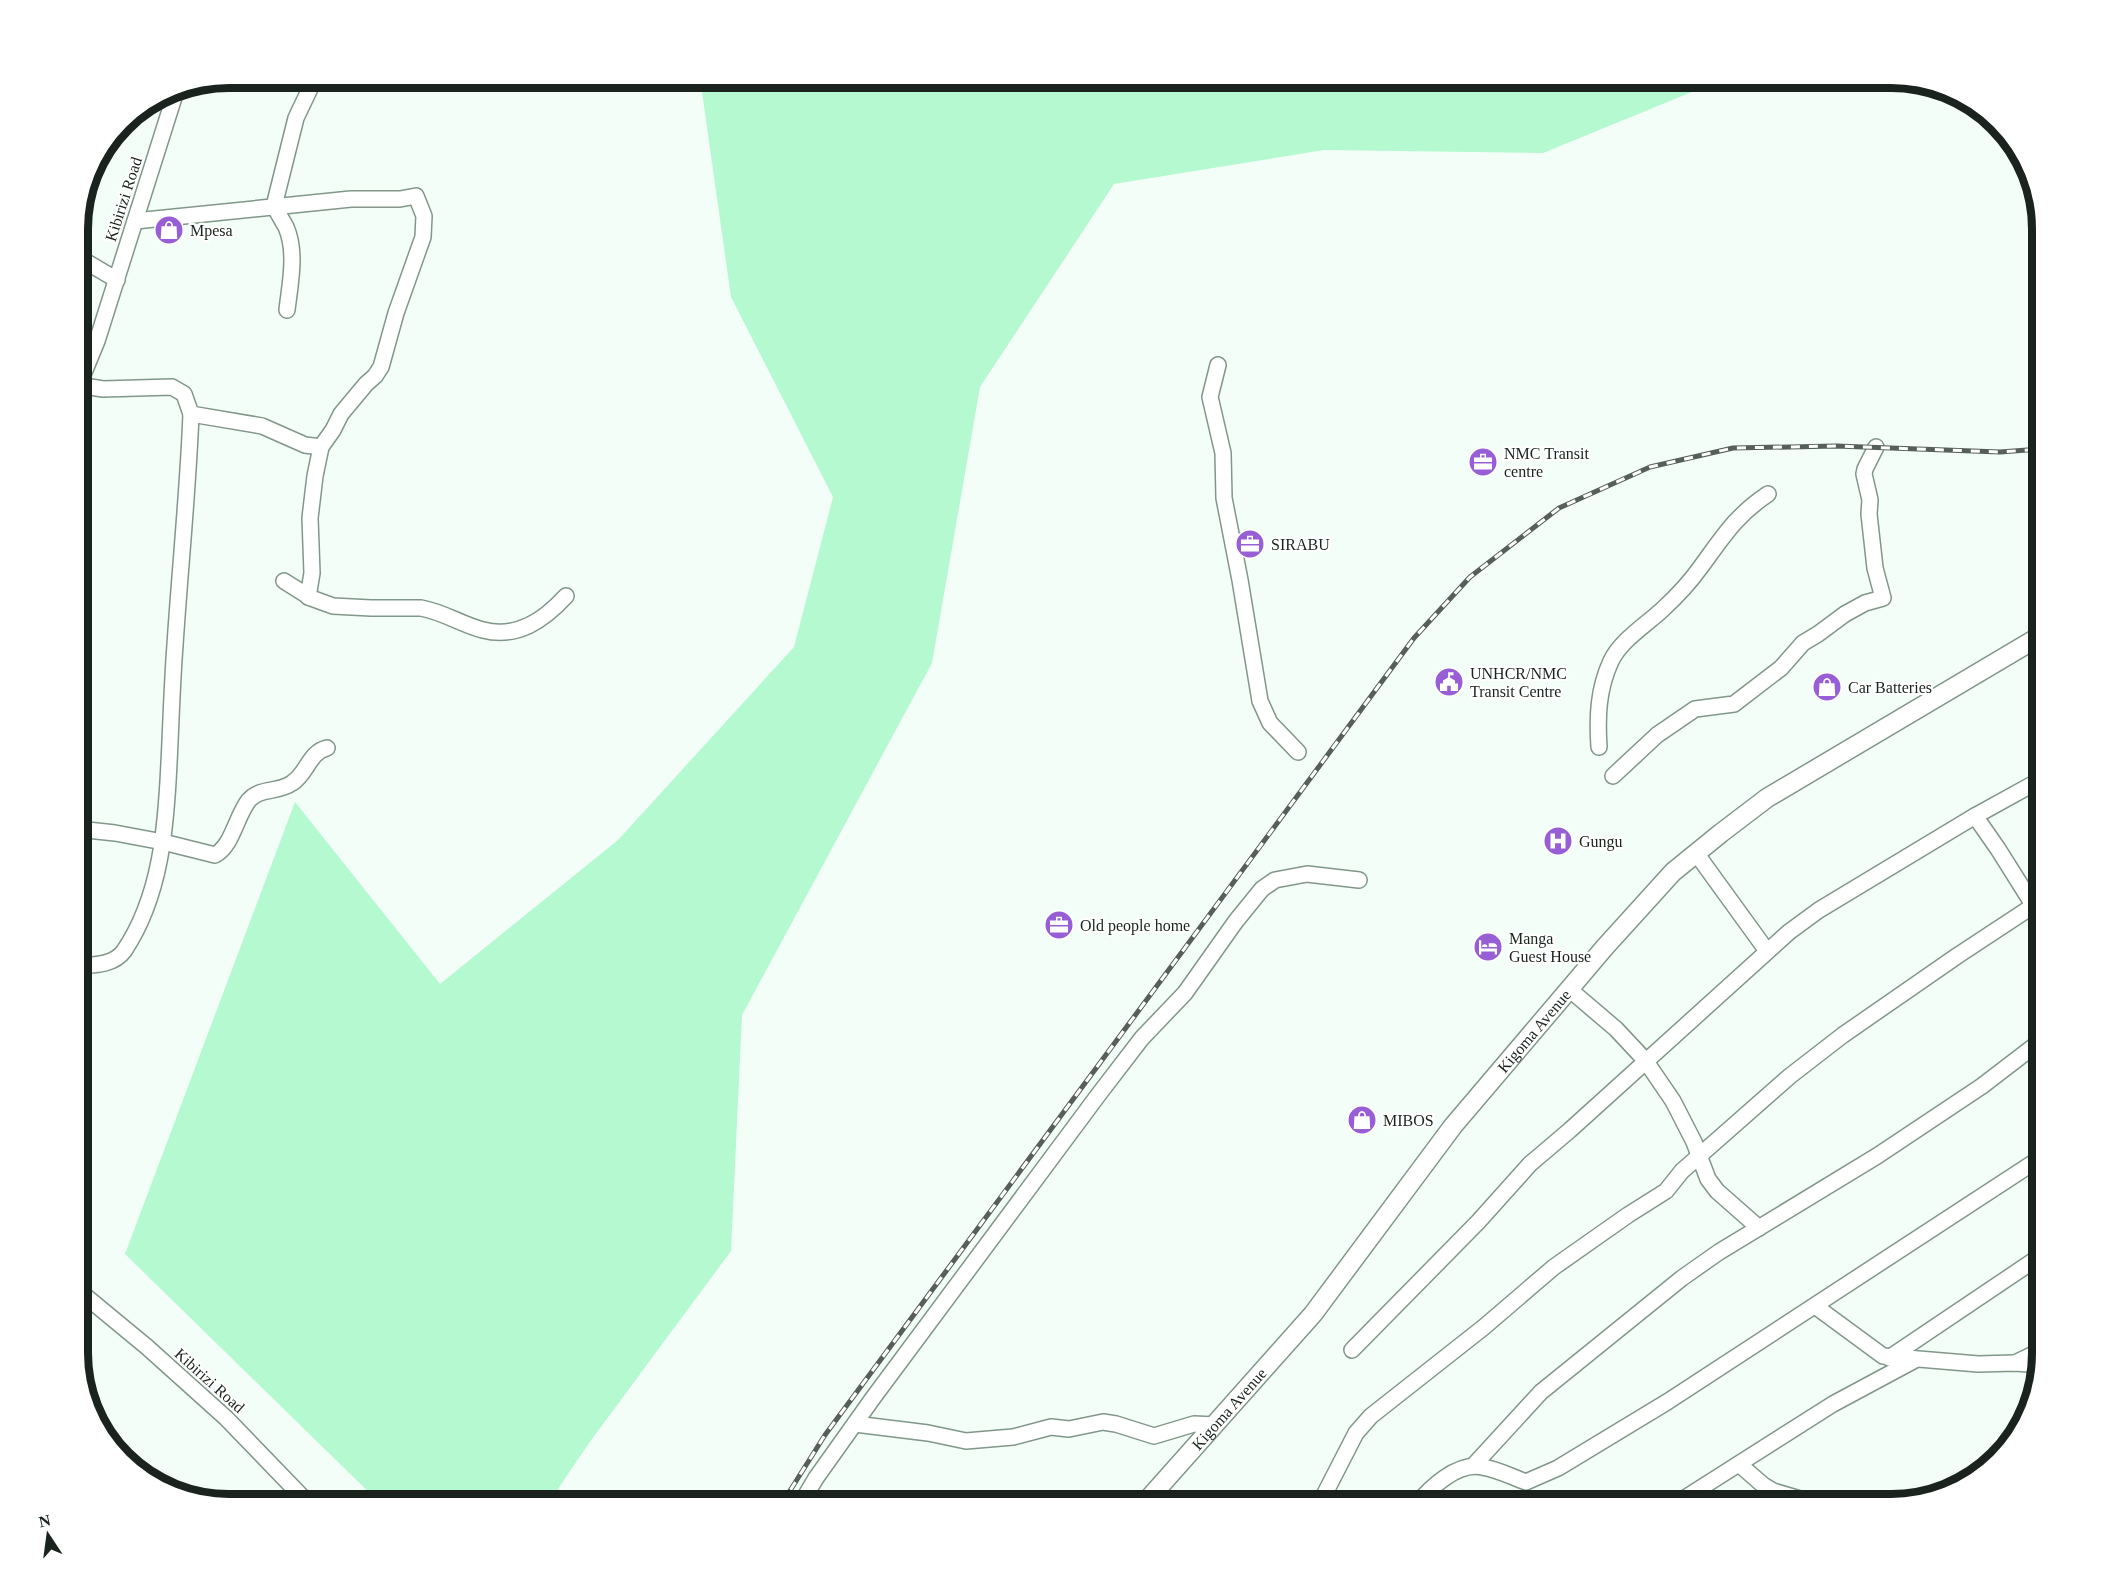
<svg xmlns="http://www.w3.org/2000/svg" width="2120" height="1583" viewBox="0 0 2120 1583" font-family="'Times New Roman',serif">
	<style>
		.green { fill: #b4f9d0 }
		.lines { fill: none; stroke-linecap: round; stroke-linejoin: round }
		.minor-casing { stroke: #809789; stroke-width: 18 }
		.major-casing { stroke: #809789; stroke-width: 21 }
		.minor { stroke: #fff; stroke-width: 15 }
		.major { stroke: #fff; stroke-width: 18 }
		.rail-casing { stroke: #565f5a; stroke-width: 5 }
		.rail { stroke: #fff; stroke-width: 3; stroke-dasharray: 9; stroke-linecap: butt }
		.labels { text-anchor: middle; stroke-width: 4.5; stroke-linejoin: round; paint-order: stroke }
		.street-label { font-size: 16px; fill: #1a231e; stroke: #fff }
		.poi-label { font-size: 16px; fill: #1a231e; stroke: #fff; text-anchor: start }
		.rim { fill: none; stroke: #1a231e; stroke-width: 8 }
	</style>
	<rect width="100%" height="100%" fill="#f4fef8"/>
	<path class="green" d="M700,78H1726L1543,153L1324,150L1114,184L980,387L932,663L742,1015L731,1251L589,1443L547,1505H382L125,1254L295,802L440,984L618,840L794,647L833,497L731,297Z"/>
	<g class="lines">
		<g class="minor-casing">
			<g id="minor">
				<path d="M135,221L351,199H400L416,196L424,216L423,237L396,313L381,367L375,376L366,384L341,414L333,430L321,447L315,476L310,518L312,573L308,597"/>
				<path d="M78,257L117,280"/>
				<path d="M287,310C290,284 297,252 286,227C282,220 278,213 274,206L296,118L315,78"/>
				<path d="M1218,365L1210,397L1223,453L1224,498L1240,580L1260,701L1270,723L1298,752"/>
				<path d="M78,385L103,389L172,387L184,394L191,414L262,426L305,445L321,447"/>
				<path d="M78,387L97,341L177,88"/>
				<path d="M284,581L311,598L333,606L371,608H421C444,612 462,625 483,630C517,639 544,620 566,596"/>
				<path d="M1599,747C1597,717 1598,689 1611,661C1621,640 1646,625 1663,609C1676,597 1690,582 1700,568C1723,537 1735,516 1768,494"/>
				<path d="M1613,776L1657,735L1695,709L1734,704L1781,668L1803,643L1818,634L1845,614L1865,603L1883,598L1875,568L1869,514L1870,500L1864,474L1865,469L1876,447"/>
				<path d="M1975,816L1998,849L2042,919"/>
				<path d="M78,829L115,833L163,842L215,855C233,845 236,816 249,800C261,787 278,793 292,783C307,774 309,752 327,748"/>
				<path d="M1696,853L1767,951"/>
				<path d="M78,966C94,965 114,965 124,951C161,896 166,827 169,763C171,724 172,684 175,645C180,568 188,491 191,414"/>
				<path d="M1569,989L1616,1029L1645,1060L1673,1101L1694,1142L1708,1179L1717,1191L1759,1228"/>
				<path d="M78,1290L147,1347L226,1418L310,1505"/>
				<path d="M1815,1306L1883,1356L1978,1364L2015,1363L2040,1365"/>
				<path d="M1352,1350L1478,1222L1530,1164L1570,1130L1789,932L1819,910L1975,816L2042,779"/>
				<path d="M1889,1358L2042,1255"/>
				<path d="M2015,1363L2042,1350"/>
				<path d="M855,1424L928,1433L966,1441L1013,1437L1051,1427L1069,1429L1103,1422L1116,1424L1154,1436L1194,1424L1215,1425"/>
				<path d="M1739,1464L1763,1485L1773,1491L1820,1505"/>
				<path d="M1473,1466L1541,1392L1682,1278L1719,1252L1877,1156L1982,1086L2042,1040"/>
				<path d="M800,1505L816,1478L873,1398L1099,1094L1142,1038L1185,993L1236,921L1262,889L1275,880L1307,874L1359,880"/>
				<path d="M1319,1505L1356,1433L1371,1416L1484,1327L1554,1267L1628,1215L1666,1191L1682,1171L1790,1076L1843,1035L1957,956L2042,900"/>
				<path d="M1416,1505C1430,1488 1457,1462 1482,1467C1497,1469 1512,1477 1526,1482L1558,1468L1667,1402L2042,1157"/>
				<path d="M1674,1505L1833,1404L1915,1360"/>
			</g>
		</g>
		<g class="major-casing">
			<g id="major">
				<path id="s1" d="M1143,1505L1313,1314L1453,1126L1605,947L1673,872L1721,833L1767,798L2042,635"/>
			</g>
		</g>
		<use href="#minor" class="minor"/>
		<use href="#major" class="major"/>
		<g class="rail-casing">
			<path id="rail" d="M781,1505L825,1435L1414,638L1470,577L1559,508L1650,467L1733,448L1836,446L2000,452L2042,449"/>
		</g>
		<use href="#rail" class="rail"/>
	</g>
	<defs>
		<g id="shop-disc" transform="scale(1.5)"><circle r="9.5" fill="#985ed6" stroke="#fff"/><path d="M-5-2.5h2.3a2.7 3.5 0 0 1 5.4 0H5L5.5 6h-11ZM-1.5-2.5h3a1.5 2.3 0 0 0-3 0Z" fill="#fff"/></g>
		<g id="office-disc" transform="scale(1.5)"><circle r="9.5" fill="#985ed6" stroke="#fff"/><path d="M-6-3h4V-5.5h4V-3h4V5H-6ZM-1-4.5V-3h2v-1.5ZM-6 0V1H6V0Z" fill="#fff"/></g>
		<g id="civic-disc" transform="scale(1.5)"><circle r="9.5" fill="#985ed6" stroke="#fff"/><path d="M-.6-6.5H3V-4.5H.6V-3L4-1V1h2V6H-6V1h2V-1L-.6-3ZM-1.2 2.5V6h2.4V2.5Z" fill="#fff"/></g>
		<g id="hospital-disc" transform="scale(1.5)"><circle r="9.5" fill="#985ed6" stroke="#fff"/><path d="M-5-5h3v3.5h4V-5h3V5h-3V1.5h-4V5h-3Z" fill="#fff"/></g>
		<g id="hotel-disc" transform="scale(1.5)"><circle r="9.5" fill="#985ed6" stroke="#fff"/><path d="M-6-4.5h1.5V1H6V5H4.5V3h-9V5H-6ZM-4 0a1.8 1.8 0 1 1 3.6 0ZM.5 0V-2.5h3Q6-2.5 6 0Z" fill="#fff"/></g>
	</defs>
	<g fill-rule="evenodd">
		<use href="#shop-disc" x="169" y="230"/>
		<use href="#office-disc" x="1483" y="462"/>
		<use href="#office-disc" x="1250" y="544"/>
		<use href="#civic-disc" x="1449" y="682"/>
		<use href="#shop-disc" x="1827" y="687"/>
		<use href="#hospital-disc" x="1558" y="841"/>
		<use href="#office-disc" x="1059" y="925"/>
		<use href="#hotel-disc" x="1488" y="947"/>
		<use href="#shop-disc" x="1362" y="1120"/>
	</g>
	<g class="labels">
		<g class="street-label">
			<text transform="translate(123 199) rotate(-72)" y="6">Kibirizi Road</text>
			<text dy="6" stroke="none"><textPath href="#s1" startOffset="615">Kigoma Avenue</textPath></text>
			<text transform="translate(210 1380) rotate(42)" y="6">Kibirizi Road</text>
			<text dy="6" stroke="none"><textPath href="#s1" startOffset="129">Kigoma Avenue</textPath></text>
		</g>
		<g class="poi-label">
			<text x="190" y="236">Mpesa</text>
			<text x="1504" y="459">NMC Transit<tspan x="1504" dy="18">centre</tspan></text>
			<text x="1271" y="550">SIRABU</text>
			<text x="1470" y="679">UNHCR/NMC<tspan x="1470" dy="18">Transit Centre</tspan></text>
			<text x="1848" y="693">Car Batteries</text>
			<text x="1579" y="847">Gungu</text>
			<text x="1080" y="931">Old people home</text>
			<text x="1509" y="944">Manga<tspan x="1509" dy="18">Guest House</tspan></text>
			<text x="1383" y="1126">MIBOS</text>
		</g>
	</g>
	<path d="M0 0H2120V1583H0ZM229 88H1891A141 141 0 0 1 2032 229V1353A141 141 0 0 1 1891 1494H229A141 141 0 0 1 88 1353V229A141 141 0 0 1 229 88Z" fill="#fff" fill-rule="evenodd"/>
	<path class="rim" d="M229 88H1891A141 141 0 0 1 2032 229V1353A141 141 0 0 1 1891 1494H229A141 141 0 0 1 88 1353V229A141 141 0 0 1 229 88Z"/>
	<g transform="translate(48 1535) rotate(347)" stroke="#ffffff" stroke-width="4.5" paint-order="stroke">
	<path d="M0-4.5L10 22L0 15L-10 22Z" fill="#1a231e"/>
	<text y="-9" font-size="16" font-weight="bold" text-anchor="middle" fill="#1a231e">N</text>
	</g>
</svg>
